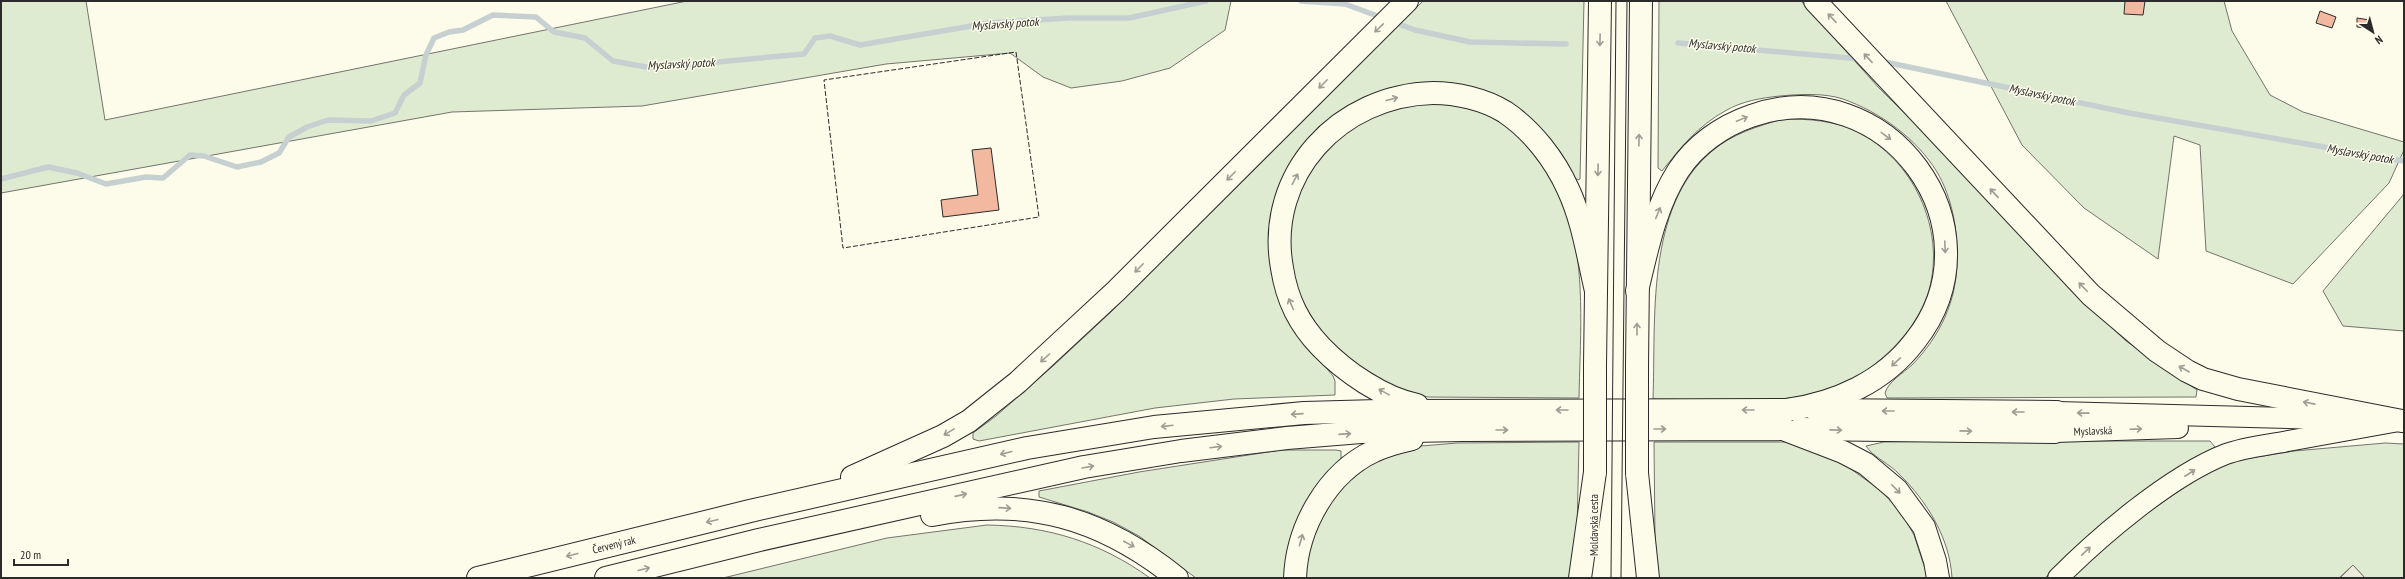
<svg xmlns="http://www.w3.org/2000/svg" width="2405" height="579" viewBox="0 0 2405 579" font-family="'PT Sans Narrow',sans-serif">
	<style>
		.green { fill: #deebd1; stroke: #74746e }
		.parking { fill: #eceadb; stroke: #74746e }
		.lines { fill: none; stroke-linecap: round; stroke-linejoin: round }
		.stream { stroke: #c7d0d0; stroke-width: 5.5 }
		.building { fill: #f2b8a0; stroke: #2b2b2b }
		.tertiary-casing { stroke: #2b2b2b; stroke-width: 22 }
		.trunk-casing { stroke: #2b2b2b; stroke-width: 24 }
		.tertiary { stroke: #fdfbea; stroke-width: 20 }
		.trunk { stroke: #fdfbea; stroke-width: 22 }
		.tram { stroke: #2b2b2b; stroke-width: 1 }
		.trunk-bridge-casing { stroke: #2b2b2b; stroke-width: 24; stroke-linecap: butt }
		.trunk-bridge { stroke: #fdfbea; stroke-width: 22 }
		.fence { stroke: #2b2b2b; stroke-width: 1; stroke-dasharray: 5 2; stroke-linecap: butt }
		.oneway { stroke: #9e9d94 }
		.labels { text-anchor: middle; stroke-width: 3; stroke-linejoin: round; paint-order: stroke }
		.street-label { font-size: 11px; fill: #2b2b2b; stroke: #fdfbea }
		.water-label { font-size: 12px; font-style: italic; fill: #2b2b2b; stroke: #fdfbea }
	</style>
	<rect width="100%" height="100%" fill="#fdfbea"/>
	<g class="green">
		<path d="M1,1H86L105,120L687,1H1231L1225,30L1170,68L1122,81L1071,88L1043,77L1010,53L886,64L642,106L452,112L1,193Z"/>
		<path d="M1423,1H1584L1580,179L1578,180L1572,176L1544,132L1510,103L1418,84L1390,88L1365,97L1338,112L1318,128L1302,147L1286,173L1271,234L1270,261L1273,278L1313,352L1333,376L1335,381V395L1234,399L1155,408L979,441L973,439V433L996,416L1053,366L1112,311Z"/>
		<path d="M1659,1H1801L1879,88L1933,141L2083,300L2126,341L2197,390L2196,397L1887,398L1885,393C1888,382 1903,373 1912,365C1940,336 1957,301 1957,260C1958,231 1952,197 1937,172C1917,139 1880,112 1843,99C1825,93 1800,94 1780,96C1761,98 1742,101 1725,111C1698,126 1681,147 1662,171L1658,168Z"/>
		<path d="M1946,1H2224L2232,31L2270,95L2303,112L2404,142V150L2389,183L2293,284L2206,251L2200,145L2174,136L2158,259L2084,208L2022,145Z"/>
		<path d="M1417,104C1437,104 1460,104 1480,111C1506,120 1526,141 1541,163C1554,183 1567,205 1572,228C1585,280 1580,345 1579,398L1428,397C1364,385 1304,332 1292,267C1291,260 1288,253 1288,246C1290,171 1344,116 1417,104Z"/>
		<path d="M1783,119C1809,119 1833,120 1857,132C1913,159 1946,229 1929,290C1920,320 1899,345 1875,364C1861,375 1844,387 1828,392C1821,395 1812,395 1804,396C1755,404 1703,399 1653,399C1656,321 1645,207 1712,151C1732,134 1758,126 1783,119Z"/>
		<path d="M2404,194V331L2343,326L2323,291Z"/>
		<path d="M1964,441H2210L2215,447L2104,523L2045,578H1952C1950,539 1927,501 1899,474C1890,464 1873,457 1866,446L1884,442Z"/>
		<path d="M1579,442L1577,533L1570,578H1304L1313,529L1336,492L1373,462L1400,451L1421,446L1457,443Z"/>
		<path d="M1654,442H1788L1844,464L1880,490L1901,512L1914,535L1928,578H1658L1655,536Z"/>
		<path d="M2385,443L2404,444V578H2365L2353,565L2339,578H2069L2141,517L2211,469L2232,461L2294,451Z"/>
		<path d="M1281,450H1336L1341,451V461L1287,578H1196L1139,536L1113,522L1088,512L1039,497V491L1139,472Z"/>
		<path d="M987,525C1048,526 1100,542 1150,578H723L887,538Z"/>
	</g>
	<path class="parking" d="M2353,565L2365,578H2339H2340Z"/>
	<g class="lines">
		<g class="stream">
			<path d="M1301,1L1345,4L1383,18"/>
			<path d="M1393,22L1415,30L1470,42L1566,44"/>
			<path d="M1678,43L1861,59"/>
			<path d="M1880,61L2129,113L2404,161"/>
			<path d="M1,179L48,167L77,173L106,184L146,177L163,178L190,155L204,156L237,167L261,162L279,153L289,137L307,127L328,120L371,121L395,113L404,95L420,83L426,55L434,38L449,32L463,30L493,15L536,17L554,32L585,38L613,61L651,68L804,54L815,38L830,36L860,45L989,23L1068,18H1129L1206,1"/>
		</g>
	</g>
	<g class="building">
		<path d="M2125,1H2145L2143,15L2124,14Z"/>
		<path d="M2320,11L2336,17L2332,28L2316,23Z"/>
		<path d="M2357,18L2370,20V28L2357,27Z"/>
		<path d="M991,148L999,210L943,217L941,200L978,195L972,150Z"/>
	</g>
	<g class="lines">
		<g class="tertiary-casing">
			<g id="tertiary">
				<path d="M2057,412L2359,420"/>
				<path id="s1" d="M2055,432L2178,428"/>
				<path d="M2058,578C2100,536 2170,476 2226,454C2245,447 2268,445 2288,441C2325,434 2362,428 2399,421"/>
			</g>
		</g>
		<g class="trunk-casing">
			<g id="trunk">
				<path d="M1815,1L2091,295L2157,351L2187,371L2203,379L2238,389L2402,421"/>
				<path d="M1595,365L1600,1"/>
				<path d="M1637,366L1641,1"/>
				<path d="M1417,405C1383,398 1345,372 1321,347C1299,324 1287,300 1282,268C1265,174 1340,95 1433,93C1456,93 1484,99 1505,112C1532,130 1555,160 1568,189C1583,221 1588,257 1596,291"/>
				<path d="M1816,410L2057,412"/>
				<path d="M1800,429L2055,432"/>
				<path d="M1637,473L1648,578"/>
				<path d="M852,477L943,436L969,421L1018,382L1116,291L1407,1"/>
				<path d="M932,515C1028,496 1102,518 1177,578"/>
				<path id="s2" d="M478,578L750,511L1027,448L1154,427L1304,413L1378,411L1787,410C1836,403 1884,382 1915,341C2004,228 1887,68 1751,116C1722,126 1695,145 1678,171C1655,207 1647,250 1637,291"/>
				<path d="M606,578L759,540L1084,467L1181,451L1287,438L1361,432L1463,430L1783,429L1843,452L1866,464L1897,490L1924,527L1935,561L1938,578"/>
				<path d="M1295,578C1297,527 1327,473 1374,451C1386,445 1399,442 1412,439"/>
				<path d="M1580,578L1595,472"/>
			</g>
		</g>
		<use href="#tertiary" class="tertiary"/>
		<use href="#trunk" class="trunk"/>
		<g class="tram">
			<path d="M1611,578L1616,1"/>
			<path d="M1621,578L1627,1"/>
		</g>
		<g class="trunk-bridge-casing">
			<g id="trunk-bridge">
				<path d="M1637,366V473"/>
				<path d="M1595,472V365"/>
			</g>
		</g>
		<use href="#trunk-bridge" class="trunk-bridge"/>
		<path class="fence" d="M1016,52L1039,217L843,248L824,80Z"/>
	</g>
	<defs><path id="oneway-shaft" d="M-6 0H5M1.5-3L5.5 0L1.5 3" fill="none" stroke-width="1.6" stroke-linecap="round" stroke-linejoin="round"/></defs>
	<g class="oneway">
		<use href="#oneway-shaft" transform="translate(1832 18) rotate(-133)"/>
		<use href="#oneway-shaft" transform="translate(1379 28) rotate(136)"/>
		<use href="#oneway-shaft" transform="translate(1600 40) rotate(91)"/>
		<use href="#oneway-shaft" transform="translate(1868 58) rotate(-133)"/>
		<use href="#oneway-shaft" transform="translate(1323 84) rotate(135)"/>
		<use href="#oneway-shaft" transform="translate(1392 99) rotate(-15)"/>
		<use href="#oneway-shaft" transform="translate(1742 119) rotate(-22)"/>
		<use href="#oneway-shaft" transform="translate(1886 136) rotate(37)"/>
		<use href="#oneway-shaft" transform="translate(1639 140) rotate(-89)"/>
		<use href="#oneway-shaft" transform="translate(1598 170) rotate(91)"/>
		<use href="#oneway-shaft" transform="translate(1231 176) rotate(135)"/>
		<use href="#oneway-shaft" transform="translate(1295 179) rotate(-62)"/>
		<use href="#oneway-shaft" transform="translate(1994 193) rotate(-133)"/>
		<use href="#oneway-shaft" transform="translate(1658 213) rotate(-68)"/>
		<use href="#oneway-shaft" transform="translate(1945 247) rotate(88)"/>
		<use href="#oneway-shaft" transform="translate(1139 268) rotate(135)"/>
		<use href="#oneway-shaft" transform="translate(2083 287) rotate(-134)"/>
		<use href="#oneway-shaft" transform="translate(1291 304) rotate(-113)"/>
		<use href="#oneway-shaft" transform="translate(1637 329) rotate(-90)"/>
		<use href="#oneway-shaft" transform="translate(1045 358) rotate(138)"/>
		<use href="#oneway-shaft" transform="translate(1896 362) rotate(137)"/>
		<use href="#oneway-shaft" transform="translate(2184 369) rotate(-150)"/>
		<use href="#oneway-shaft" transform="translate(1384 392) rotate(-151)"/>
		<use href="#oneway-shaft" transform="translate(2309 403) rotate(-169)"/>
		<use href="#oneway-shaft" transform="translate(1562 410) rotate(180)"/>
		<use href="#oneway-shaft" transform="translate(1748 410) rotate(180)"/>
		<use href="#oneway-shaft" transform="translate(1888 411) rotate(-180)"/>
		<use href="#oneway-shaft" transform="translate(2018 412) rotate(-180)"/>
		<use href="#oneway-shaft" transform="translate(2083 413) rotate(-179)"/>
		<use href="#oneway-shaft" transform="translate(1297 414) rotate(176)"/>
		<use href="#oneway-shaft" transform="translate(1167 426) rotate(173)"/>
		<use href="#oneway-shaft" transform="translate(1660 429)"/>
		<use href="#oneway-shaft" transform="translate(2136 429) rotate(-2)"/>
		<use href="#oneway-shaft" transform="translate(1502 430)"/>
		<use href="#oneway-shaft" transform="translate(1836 430) rotate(1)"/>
		<use href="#oneway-shaft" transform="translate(1966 431) rotate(1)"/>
		<use href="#oneway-shaft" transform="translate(949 432) rotate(149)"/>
		<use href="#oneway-shaft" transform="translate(1345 434) rotate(-4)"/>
		<use href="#oneway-shaft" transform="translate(1216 447) rotate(-7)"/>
		<use href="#oneway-shaft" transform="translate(1006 453) rotate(166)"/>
		<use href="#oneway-shaft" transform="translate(1088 467) rotate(-10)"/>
		<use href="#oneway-shaft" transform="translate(2190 473) rotate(-33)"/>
		<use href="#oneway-shaft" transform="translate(1896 489) rotate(46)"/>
		<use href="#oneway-shaft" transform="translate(961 495) rotate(-13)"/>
		<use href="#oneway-shaft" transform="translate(1005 508) rotate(4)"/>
		<use href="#oneway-shaft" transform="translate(712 521) rotate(166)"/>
		<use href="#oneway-shaft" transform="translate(1301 540) rotate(-74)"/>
		<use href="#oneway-shaft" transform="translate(1129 544) rotate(28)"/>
		<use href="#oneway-shaft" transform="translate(2086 551) rotate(-43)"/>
		<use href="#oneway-shaft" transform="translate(572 555) rotate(166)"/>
		<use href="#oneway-shaft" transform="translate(644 569) rotate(-14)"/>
	</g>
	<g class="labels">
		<g class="street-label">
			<text dy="4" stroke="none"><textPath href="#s1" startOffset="38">Myslavská</textPath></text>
			<text transform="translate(1594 525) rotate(-90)" y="4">Moldavská cesta</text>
			<text dy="4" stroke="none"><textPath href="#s2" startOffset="140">Červený rak</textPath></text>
		</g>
		<g class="water-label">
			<text transform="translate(1005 24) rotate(-4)" y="4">Myslavský potok</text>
			<text transform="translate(1722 46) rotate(5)" y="4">Myslavský potok</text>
			<text transform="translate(681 64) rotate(-3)" y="4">Myslavský potok</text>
			<text transform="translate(2042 95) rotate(12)" y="4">Myslavský potok</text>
			<text transform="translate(2360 154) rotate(10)" y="4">Myslavský potok</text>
		</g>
	</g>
	<rect width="2405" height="579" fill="none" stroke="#2b2b2b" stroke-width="4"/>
	<g transform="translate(2373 32) rotate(144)" stroke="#fdfbea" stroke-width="3" paint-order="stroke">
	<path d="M0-3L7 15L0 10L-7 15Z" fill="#2b2b2b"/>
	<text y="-6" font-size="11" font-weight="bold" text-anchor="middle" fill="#2b2b2b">N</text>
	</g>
	<path d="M14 559v6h54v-6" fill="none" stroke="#2b2b2b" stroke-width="2"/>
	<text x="20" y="559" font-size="12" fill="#2b2b2b" stroke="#fdfbea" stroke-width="3" paint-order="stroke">20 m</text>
</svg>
